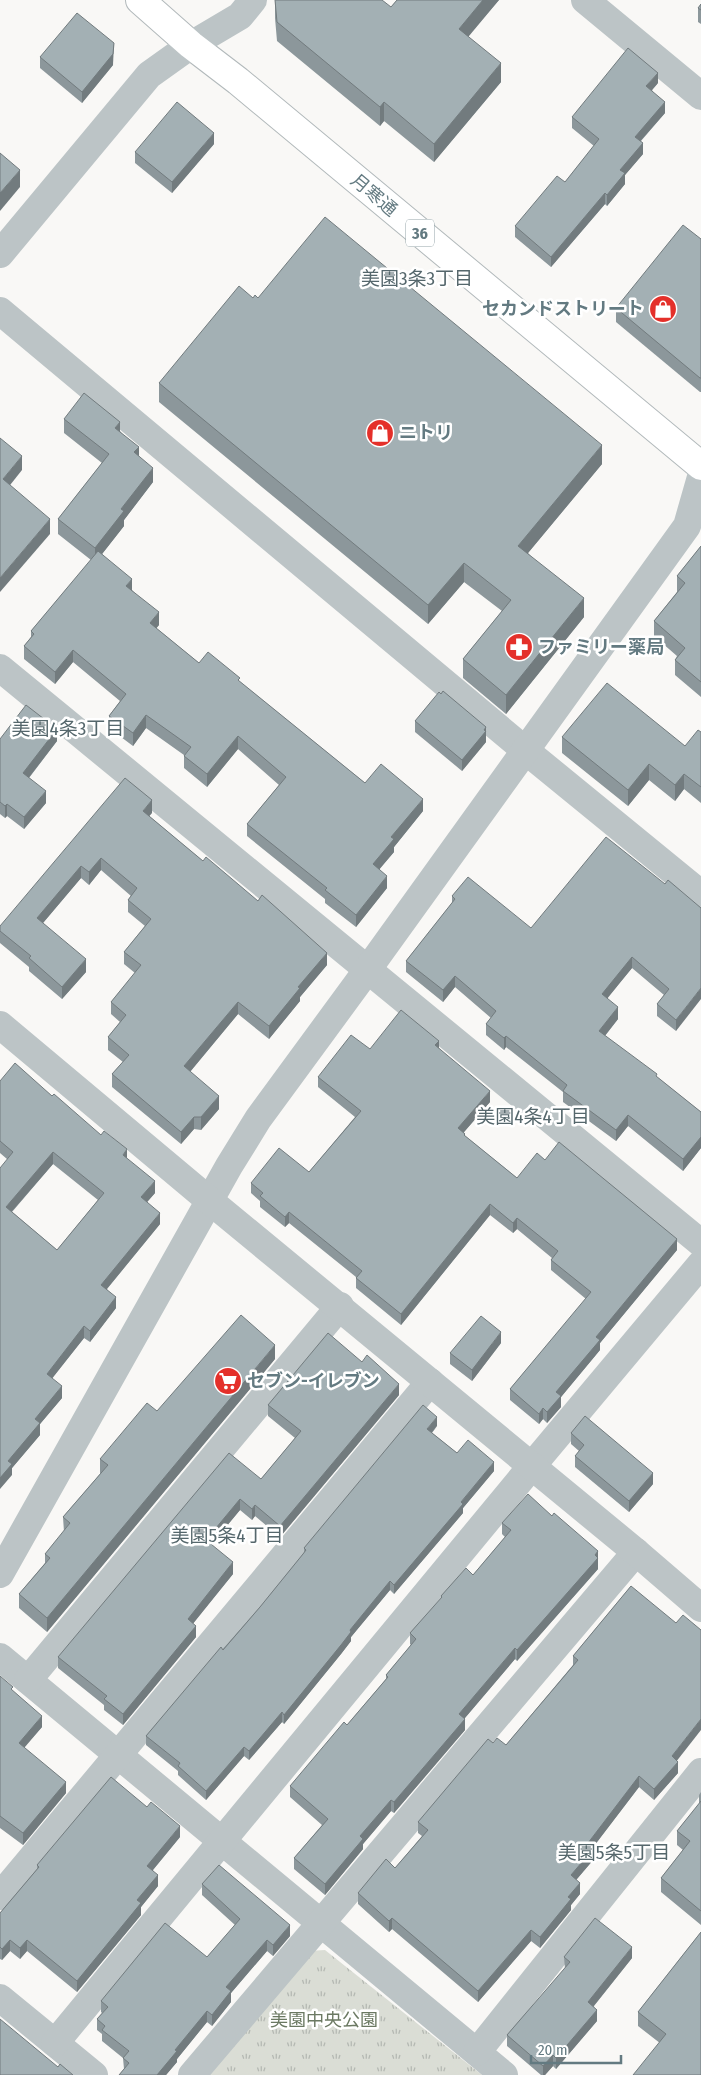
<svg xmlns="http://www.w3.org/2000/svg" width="701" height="2075" viewBox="0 0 701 2075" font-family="'Fira Sans Condensed','Noto Sans JP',sans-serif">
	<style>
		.park { fill: url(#park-tufts) }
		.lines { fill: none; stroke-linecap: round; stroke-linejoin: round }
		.trunk-casing { stroke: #b2b9bb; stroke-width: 30 }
		.minor { stroke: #bcc4c6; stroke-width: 28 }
		.tertiary { stroke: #bcc4c6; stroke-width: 28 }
		.trunk { stroke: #fff; stroke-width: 28 }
		.wall { fill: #8c979b; fill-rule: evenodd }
		.shaded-wall { fill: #727b7e }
		.building { fill: #a3b0b4; stroke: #727b7e; fill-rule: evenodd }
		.labels { text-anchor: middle; stroke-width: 5; stroke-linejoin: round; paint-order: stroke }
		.shield { fill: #fff; stroke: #92a2a7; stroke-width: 1 }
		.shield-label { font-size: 16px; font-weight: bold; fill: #637a81 }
		.street-label { font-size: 18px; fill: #637a81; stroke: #fff }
		.poi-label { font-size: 18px; font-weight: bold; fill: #637a81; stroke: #fff; text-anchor: start }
		.park-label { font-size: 18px; fill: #6b7962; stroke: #fff }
		.neighbourhood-label { font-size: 19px; fill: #55676c; stroke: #fff }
	</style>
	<defs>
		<pattern id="park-tufts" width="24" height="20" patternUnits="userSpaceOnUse" patternTransform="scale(1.25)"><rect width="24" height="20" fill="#daddd5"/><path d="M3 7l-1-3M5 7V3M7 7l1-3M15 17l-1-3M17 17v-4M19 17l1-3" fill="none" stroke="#b4b8b2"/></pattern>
	</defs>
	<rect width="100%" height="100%" fill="#f9f8f6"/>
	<path class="park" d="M325,1950L482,2075H204L309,1951Z"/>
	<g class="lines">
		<g class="trunk-casing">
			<path id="trunk" d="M140,0L191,45L238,81L701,466"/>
		</g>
		<g class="minor">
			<path d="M585,0L701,96"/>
			<path d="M191,45L240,16L253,0"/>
			<path d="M0,311L526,751L701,894"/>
			<path d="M0,668L701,1243"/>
			<path d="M0,1574L229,1166L258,1119L368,969L687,526L701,477"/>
			<path d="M0,1657L504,2075"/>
			<path d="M28,1680L340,1306"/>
			<path d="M0,1896L430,1382"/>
			<path d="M0,1998L94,2075"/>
			<path d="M55,2043L531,1467L701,1264"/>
			<path d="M477,2052L701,1772"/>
			<path d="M192,2075L636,1552"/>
		</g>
		<g class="tertiary">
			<path d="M0,254L149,75L191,45"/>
			<path d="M0,1025L210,1201L636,1552L701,1608"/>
		</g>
		<use href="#trunk" class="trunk"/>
	</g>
	<g class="wall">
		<path d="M275,0L391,7L397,0H499L468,36L501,82L434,162L384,121L380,126L277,41L275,18Z"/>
		<path d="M701,4V24L698,22V8Z"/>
		<path d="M40,57L113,65L82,103L40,68Z"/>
		<path d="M658,83L652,90L665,113L641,141L643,154L625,175V184L607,206L605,204L551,267L515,237V226L565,182L594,146L572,128V117Z"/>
		<path d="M214,144L172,193L135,163V152Z"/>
		<path d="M701,239V392H700L616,322V308Z"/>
		<path d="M253,298H258L602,464L528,553L584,617L506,714L463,678V659L502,611L464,582L428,624L159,402V383Z"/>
		<path d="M64,419L120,431L139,456L153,482L124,520V526L102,554L132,590L159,625L156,628L199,663L240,682L365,783L423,811L394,847V852L379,869L387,888L356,927L325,903V899L247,836V824L279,785L238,749L207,787L184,768V755L146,728L133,746L109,728V716L120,701L73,662L55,684L24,659V646L31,637V631L91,560L58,534V519L102,463L64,433Z"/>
		<path d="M701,546V697L675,675V660L677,656L654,636V621L677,592V576Z"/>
		<path d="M415,721L486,738V742L462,771L415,732Z"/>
		<path d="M701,732V803L684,789L675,801L649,780L628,806L562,753V737L685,746Z"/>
		<path d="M0,739L57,741L29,778L46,803L24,829L7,816L5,818L0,814Z"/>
		<path d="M152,813L149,816L327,965L300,997V1001L269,1039L238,1014L190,1072L219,1109L201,1130L194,1129L181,1144L112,1087V1074L123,1062L108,1050V1037L120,1022L111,1014V1002L135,973L124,964V952L145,926L128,912V900L131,896L101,870L89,885L81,878L43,923L86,972L62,999L29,971V967L0,943V926Z"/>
		<path d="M665,884L701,908L676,1031L657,1016V1004L664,995L632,968L607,998L618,1019L605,1036L657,1077L701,1112V1148L683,1171L628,1126L616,1141L563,1102V1092L506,1047L504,1050L486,1035V1024L491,1018L455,987L443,1002L406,972V961L452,903V896L531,928Z"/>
		<path d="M439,1048L490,1102L464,1132L465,1136L517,1178L545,1160L677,1250L600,1343V1350L561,1397V1407L547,1423L543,1419L539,1424L510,1400V1389L586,1299L551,1270V1260L552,1258L517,1229L513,1233L490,1215L401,1325L356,1288V1277L289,1223L285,1227L260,1207V1201L251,1193V1183L309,1172L355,1117L318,1087V1077L370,1049Z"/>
		<path d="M0,1081L52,1096L127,1159L155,1193L147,1202L160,1224L107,1289L116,1308L90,1342L84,1338L52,1378L62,1398L40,1424V1435L12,1468V1475L7,1159L0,1153ZM53,1164L98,1200L57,1250L12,1212Z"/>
		<path d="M501,1343L472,1381L450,1364V1353Z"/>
		<path d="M275,1359L47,1632L19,1608V1594L45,1563V1554L64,1532L63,1517L100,1474V1459L157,1411Z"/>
		<path d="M399,1395L280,1537L255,1516L252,1520L240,1510L211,1545L233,1574L193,1623L196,1637L123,1725L104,1710V1705L58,1668V1657L261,1479L295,1438L268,1416V1405Z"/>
		<path d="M437,1426L432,1433L457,1453L494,1471L463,1508V1513L394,1594L390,1590L351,1637V1641L341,1654L284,1724L282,1722L249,1760L244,1756L206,1800L178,1775V1771L146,1745V1736L260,1607L304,1553V1548Z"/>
		<path d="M571,1433L653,1484L629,1512L575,1467V1456L579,1451L571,1444Z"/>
		<path d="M552,1516L598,1551V1569L517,1661L515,1659L464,1719L465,1730L394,1813L391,1811L363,1844V1849L325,1895L294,1869V1858L322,1825L290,1797V1786L347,1725L386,1679V1675L411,1645L410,1644V1633L441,1599V1596L473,1575L505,1537L502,1534V1523Z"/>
		<path d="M631,1586L677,1760L678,1773L654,1800L639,1787L593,1847L594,1859L576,1880L580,1894L571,1905V1910L540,1948L531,1941L478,2002L392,1929L389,1932L358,1904V1893L395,1868L422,1836L418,1833V1822L493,1743L506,1745L573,1665V1656Z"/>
		<path d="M0,1676L42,1727L24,1747L66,1793L23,1845L0,1828Z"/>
		<path d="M701,1792V1925L661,1892V1878L683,1850L677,1845V1831L699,1804V1795Z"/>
		<path d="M180,1837L153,1870L158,1886L141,1907V1915L77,1992L27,1951L20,1959L10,1951L2,1960L0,1959V1913L37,1869V1865Z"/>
		<path d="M202,1884L290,1936L273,1956L267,1951L231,1993V2002L212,2026L207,2022L177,2059V2062L166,2075H119L124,2069L123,2058L102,2041V2034L97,2030V2019L102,2013L101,2012V2001L207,1957L235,1925L202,1895Z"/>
		<path d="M701,1932V2075L638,2026V2012Z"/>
		<path d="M564,1957L632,1958L594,2006L597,2021L556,2069L553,2066L545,2075H541L507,2046V2035L565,1969Z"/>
	</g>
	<g class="shaded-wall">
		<path d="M483,0H499L459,48V29Z"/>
		<path d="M114,43L113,65L82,103V92Z"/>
		<path d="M501,63V82L434,162V144Z"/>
		<path d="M658,73V83L646,97V86Z"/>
		<path d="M384,102V121L380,126V107Z"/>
		<path d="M665,102V113L635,147V137Z"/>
		<path d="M214,133V144L172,193V182Z"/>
		<path d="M643,143V154L625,175V184L607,206V195L620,170Z"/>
		<path d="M20,170V187L0,211V193Z"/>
		<path d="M605,193V204L551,267V257Z"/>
		<path d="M120,422V436L115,428Z"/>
		<path d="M602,445V464L518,565V546Z"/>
		<path d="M139,447V461L134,452Z"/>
		<path d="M22,456V470L3,494V479Z"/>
		<path d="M153,468V482L124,520V526L95,563V548L121,509Z"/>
		<path d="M50,519V534L0,592V578Z"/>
		<path d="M464,563V582L428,624V605Z"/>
		<path d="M132,579V592L126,586Z"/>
		<path d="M584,598V617L506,714V695Z"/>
		<path d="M159,612V625L150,636V623Z"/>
		<path d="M73,650V662L55,684V672Z"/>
		<path d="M146,715V728L133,746V733Z"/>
		<path d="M486,727V742L462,771V760Z"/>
		<path d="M57,729V741L23,785V773Z"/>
		<path d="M238,736V749L207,787V774Z"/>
		<path d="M649,764V780L628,806V790Z"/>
		<path d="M684,774V789L675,801V785Z"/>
		<path d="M46,791V803L24,829V817Z"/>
		<path d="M423,799V811L394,847V852L373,877V864L391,837Z"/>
		<path d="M152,800V813L143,823V811Z"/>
		<path d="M7,804V816L5,818V806Z"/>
		<path d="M101,858V870L89,885V872Z"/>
		<path d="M81,866V878L37,930V918Z"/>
		<path d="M387,876V888L356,927V915Z"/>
		<path d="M327,953V965L300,997V1001L269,1039V1026L298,987Z"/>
		<path d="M632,957V968L602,1005V994Z"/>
		<path d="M86,959V972L62,999V987Z"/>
		<path d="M455,976V987L443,1002V990Z"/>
		<path d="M701,988V999L676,1031V1020Z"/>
		<path d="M238,1002V1014L184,1079V1066Z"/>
		<path d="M618,1007V1019L599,1043V1031Z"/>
		<path d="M506,1036V1047L504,1050V1038Z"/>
		<path d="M439,1041V1051L435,1045Z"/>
		<path d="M490,1091V1102L458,1139V1128Z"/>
		<path d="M219,1096V1109L201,1130V1117Z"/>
		<path d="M628,1115V1126L616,1141V1130Z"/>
		<path d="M194,1117V1129L181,1144V1132Z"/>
		<path d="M701,1137V1148L683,1171V1159Z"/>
		<path d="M127,1149V1161L123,1155Z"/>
		<path d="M53,1152V1164L6,1218V1207Z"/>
		<path d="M155,1181V1193L141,1209V1197Z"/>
		<path d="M490,1204V1215L401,1325V1314Z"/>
		<path d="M289,1212V1223L285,1227V1217Z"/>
		<path d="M160,1213V1224L101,1296V1285Z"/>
		<path d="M517,1218V1229L513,1233V1223Z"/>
		<path d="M677,1239V1250L600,1343V1350L561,1397V1407L547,1423V1412L556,1392L596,1337Z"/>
		<path d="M116,1297V1308L90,1342V1331Z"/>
		<path d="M84,1326V1338L47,1385V1374Z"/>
		<path d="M501,1332V1343L472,1381V1370Z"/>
		<path d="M275,1345V1359L47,1632V1618Z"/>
		<path d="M399,1384V1395L280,1537V1526Z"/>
		<path d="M62,1386V1398L40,1424V1435L12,1468V1475L0,1489V1478L8,1461L35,1419Z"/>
		<path d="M543,1408V1419L539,1424V1414Z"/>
		<path d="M437,1417V1426L427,1438V1429Z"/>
		<path d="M494,1462V1471L463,1508V1513L394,1594V1585Z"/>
		<path d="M653,1473V1484L629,1512V1501Z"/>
		<path d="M240,1499V1510L206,1551V1540Z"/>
		<path d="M255,1505V1516L252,1520V1509Z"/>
		<path d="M598,1551V1569L517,1661V1650Z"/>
		<path d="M233,1562V1574L188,1630V1619Z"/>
		<path d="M390,1581V1590L351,1637V1641L341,1654L284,1724V1715L350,1630Z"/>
		<path d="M196,1626V1637L123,1725V1714Z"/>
		<path d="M515,1648V1659L459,1725V1714Z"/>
		<path d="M282,1712V1722L249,1760V1751Z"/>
		<path d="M42,1716V1727L19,1754V1743Z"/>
		<path d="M465,1719V1730L394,1813V1802Z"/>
		<path d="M701,1719V1730L672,1767V1756Z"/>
		<path d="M244,1747V1756L206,1800V1791Z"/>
		<path d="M678,1762V1773L654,1800V1789Z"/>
		<path d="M639,1776V1787L588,1854V1843Z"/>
		<path d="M66,1782V1793L23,1845V1833Z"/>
		<path d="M391,1800V1811L363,1844V1849L325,1895V1884L360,1836Z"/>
		<path d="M180,1826V1837L147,1877V1866Z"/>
		<path d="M594,1848V1859L571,1886V1875Z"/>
		<path d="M158,1875V1886L141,1907V1915L77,1992V1981L137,1900Z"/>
		<path d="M580,1883V1894L571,1905V1910L540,1948V1937L568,1897Z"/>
		<path d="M392,1918V1929L389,1932V1921Z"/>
		<path d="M290,1925V1936L273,1956V1945Z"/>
		<path d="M531,1930V1941L478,2002V1991Z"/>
		<path d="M10,1940V1951L2,1960V1949Z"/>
		<path d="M27,1940V1951L20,1959V1948Z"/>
		<path d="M267,1940V1951L231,1993V2002L212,2026V2015L226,1987Z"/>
		<path d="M632,1947V1958L588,2013V2002Z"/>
		<path d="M597,2010V2021L556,2069V2058Z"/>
		<path d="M207,2011V2022L177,2059V2062L166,2075H157L175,2050Z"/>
		<path d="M553,2055V2066L545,2075H543V2066Z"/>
	</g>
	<g class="building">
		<path d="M275,0H382L391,7L397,0H483L459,29L501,63L434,144L384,102L380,107L277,22Z"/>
		<path d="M701,4V10L698,8Z"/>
		<path d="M77,13L114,43L113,54L82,92L40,57Z"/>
		<path d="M628,48L658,73L646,86L665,102L635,137L643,143L620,170L625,173L607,195L605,193L551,257L515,226L557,176L565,182L599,139L572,117Z"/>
		<path d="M177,102L214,133L172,182L135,152Z"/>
		<path d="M0,153L20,170L0,193Z"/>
		<path d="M325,217L602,445L518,546L584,598L506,695L463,659L511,600L464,563L428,605L159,383L239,286L253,298L255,295L258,298Z"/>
		<path d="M683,225L701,239V378H700L616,308Z"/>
		<path d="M84,393L120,422L115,428L139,447L134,452L153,468L121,509L124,511L95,548L58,519L109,454L64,419Z"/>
		<path d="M0,438L22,456L3,479L50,519L0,578Z"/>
		<path d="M701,546V682L675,660L685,648L654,621L685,583L677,576Z"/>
		<path d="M98,551L132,579L126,586L159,612L150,623L199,663L208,652L240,678L238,680L365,783L381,764L423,799L391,837L394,839L373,864L387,876L356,915L325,890L327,888L247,824L286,777L238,736L207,774L184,756L191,747L146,715L133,733L109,716L126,694L73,650L55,672L24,646L34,634L31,631Z"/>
		<path d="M607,683L685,746L698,730L701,732V787L684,774L675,785L649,764L628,790L562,737Z"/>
		<path d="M443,691L486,727L484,730L486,731L462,760L415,721L439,692L441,694Z"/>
		<path d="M26,705L57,729L23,773L46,791L24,817L7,804L5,806L0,802V739Z"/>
		<path d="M125,778L152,800L143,811L203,861L206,857L258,901L262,895L327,953L298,987L300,988L269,1026L238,1002L184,1066L219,1096L201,1117H194L181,1132L112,1074L129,1055L108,1037L126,1015L111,1002L141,965L124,952L151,919L128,900L137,888L101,858L89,872L81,866L37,918L86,959L62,987L29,958L31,956L0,931V926Z"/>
		<path d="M606,837L665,884L668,880L701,908V988L676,1020L657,1004L669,989L632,957L602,994L618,1007L599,1031L657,1074L656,1076L701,1112V1137L683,1159L628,1115L616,1130L563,1091L567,1085L506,1036L504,1038L486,1024L496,1011L455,976L443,990L406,961L455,899L452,896L468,877L531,928Z"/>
		<path d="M401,1010L439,1041L435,1045L490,1091L458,1128L465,1134L464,1135L517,1178L537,1153L545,1160L559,1142L677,1239L596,1337L600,1340L556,1392L561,1396L547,1412L543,1408L539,1414L510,1389L591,1292L551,1260L558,1251L517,1218L513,1223L490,1204L401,1314L356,1278L362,1271L289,1212L285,1217L260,1196L263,1193L251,1183L279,1148L309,1172L361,1111L318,1077L351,1035L370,1049Z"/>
		<path d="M15,1063L52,1096L54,1094L101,1135L104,1131L127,1149L123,1155L155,1181L141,1197L160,1213L101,1285L116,1297L90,1331L84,1326L47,1374L62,1386L35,1419L40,1423L8,1461L12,1464L0,1478V1168L13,1152L0,1141V1081ZM53,1152L104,1193L57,1250L6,1207Z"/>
		<path d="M241,1315L275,1345L47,1618L19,1594L50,1558L45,1554L70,1523L63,1517L108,1465L100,1459L147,1403L157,1411Z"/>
		<path d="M481,1316L501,1332L472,1370L450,1353Z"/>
		<path d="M328,1333L362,1362L367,1355L399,1384L280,1526L255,1505L252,1509L240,1499L206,1540L233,1562L188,1619L196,1626L123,1714L104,1699L107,1696L58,1657L229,1453L261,1479L301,1431L268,1405Z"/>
		<path d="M423,1405L437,1417L427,1429L457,1453L468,1440L494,1462L461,1502L463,1504L394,1585L390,1581L350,1630L351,1632L341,1645L284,1715L282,1712L249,1751L244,1747L206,1791L178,1766L180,1763L146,1736L221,1647L223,1650L260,1607L303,1554L306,1550L304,1548Z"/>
		<path d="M585,1416L653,1473L629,1501L575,1456L584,1445L571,1433Z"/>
		<path d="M528,1494L552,1516L554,1513L598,1551L595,1555L598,1558L517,1650L515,1648L459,1714L465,1719L394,1802L391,1800L360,1836L363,1839L325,1884L294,1858L328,1819L290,1786L344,1722L347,1725L388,1677L386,1675L416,1639L410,1633L442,1597L441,1596L466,1568L473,1575L511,1530L502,1523Z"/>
		<path d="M631,1586L676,1623L683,1615L701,1630V1719L672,1756L678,1762L654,1789L639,1776L588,1843L594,1848L571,1875L580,1883L568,1897L571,1899L540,1937L531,1930L478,1991L392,1918L389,1921L358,1893L386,1859L395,1868L428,1830L418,1822L488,1739L493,1743L497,1738L506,1745L578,1660L573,1656Z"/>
		<path d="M0,1676L13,1687L11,1689L42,1716L19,1743L66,1782L23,1833L0,1816Z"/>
		<path d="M111,1777L147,1807L151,1802L180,1826L147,1866L158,1875L137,1900L141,1903L77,1981L27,1940L20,1948L10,1940L2,1949L0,1947V1913L39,1867L37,1865Z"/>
		<path d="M701,1801V1911L661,1878L690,1841L677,1831Z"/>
		<path d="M219,1865L290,1925L273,1945L267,1940L226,1987L231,1991L212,2015L207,2011L175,2050L177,2051L157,2075H119L129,2063L123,2058L129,2051L102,2030L105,2026L97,2019L108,2007L101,2001L165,1923L207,1957L240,1919L202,1884Z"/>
		<path d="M595,1918L632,1947L588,2002L597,2010L556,2058L553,2055L543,2066L507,2035L570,1962L564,1957Z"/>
		<path d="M701,1932V2075H633L666,2034L638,2012Z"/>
		<path d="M0,2019L58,2067L60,2064L73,2075H0Z"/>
	</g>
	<defs>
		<g id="shop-disc" transform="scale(1.4375)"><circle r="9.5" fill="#e4302a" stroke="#fff"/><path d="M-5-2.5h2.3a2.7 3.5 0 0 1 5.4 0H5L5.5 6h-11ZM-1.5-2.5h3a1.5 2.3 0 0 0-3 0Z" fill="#fff"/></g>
		<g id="pharmacy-disc" transform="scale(1.4375)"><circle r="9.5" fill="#e4302a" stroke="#fff"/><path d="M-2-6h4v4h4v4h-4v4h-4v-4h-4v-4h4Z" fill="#fff"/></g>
		<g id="supermarket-disc" transform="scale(1.4375)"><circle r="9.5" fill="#e4302a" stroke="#fff"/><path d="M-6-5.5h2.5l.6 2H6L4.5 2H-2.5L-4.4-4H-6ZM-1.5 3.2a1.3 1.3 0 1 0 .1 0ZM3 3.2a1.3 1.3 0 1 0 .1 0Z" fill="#fff"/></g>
	</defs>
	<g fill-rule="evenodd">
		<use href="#shop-disc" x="663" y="309"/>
		<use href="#shop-disc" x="380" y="433"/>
		<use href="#pharmacy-disc" x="519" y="647"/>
		<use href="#supermarket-disc" x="228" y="1381"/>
	</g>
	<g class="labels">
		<rect class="shield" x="406" y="219.5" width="28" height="27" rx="4"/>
		<g class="shield-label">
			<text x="420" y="239">36</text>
		</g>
		<g class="street-label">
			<text transform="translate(374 195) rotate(40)" y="6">月寒通</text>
		</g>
		<g class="poi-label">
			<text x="644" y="315" text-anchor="end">セカンドストリート</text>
			<text x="399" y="439">ニトリ</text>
			<text x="538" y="653">ファミリー薬局</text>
			<text x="247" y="1387">セブン-イレブン</text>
		</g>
		<g class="park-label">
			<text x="324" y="2026">美園中央公園</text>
		</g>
		<g class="neighbourhood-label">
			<text x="417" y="285">美園3条3丁目</text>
			<text x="68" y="735">美園4条3丁目</text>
			<text x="533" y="1123">美園4条4丁目</text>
			<text x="227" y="1542">美園5条4丁目</text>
			<text x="614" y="1859">美園5条5丁目</text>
		</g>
	</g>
	<path d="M531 2055v8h90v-8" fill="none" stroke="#637a81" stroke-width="2.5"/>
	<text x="538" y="2055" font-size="15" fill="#637a81" stroke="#ffffff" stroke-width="4" paint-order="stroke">20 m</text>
</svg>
